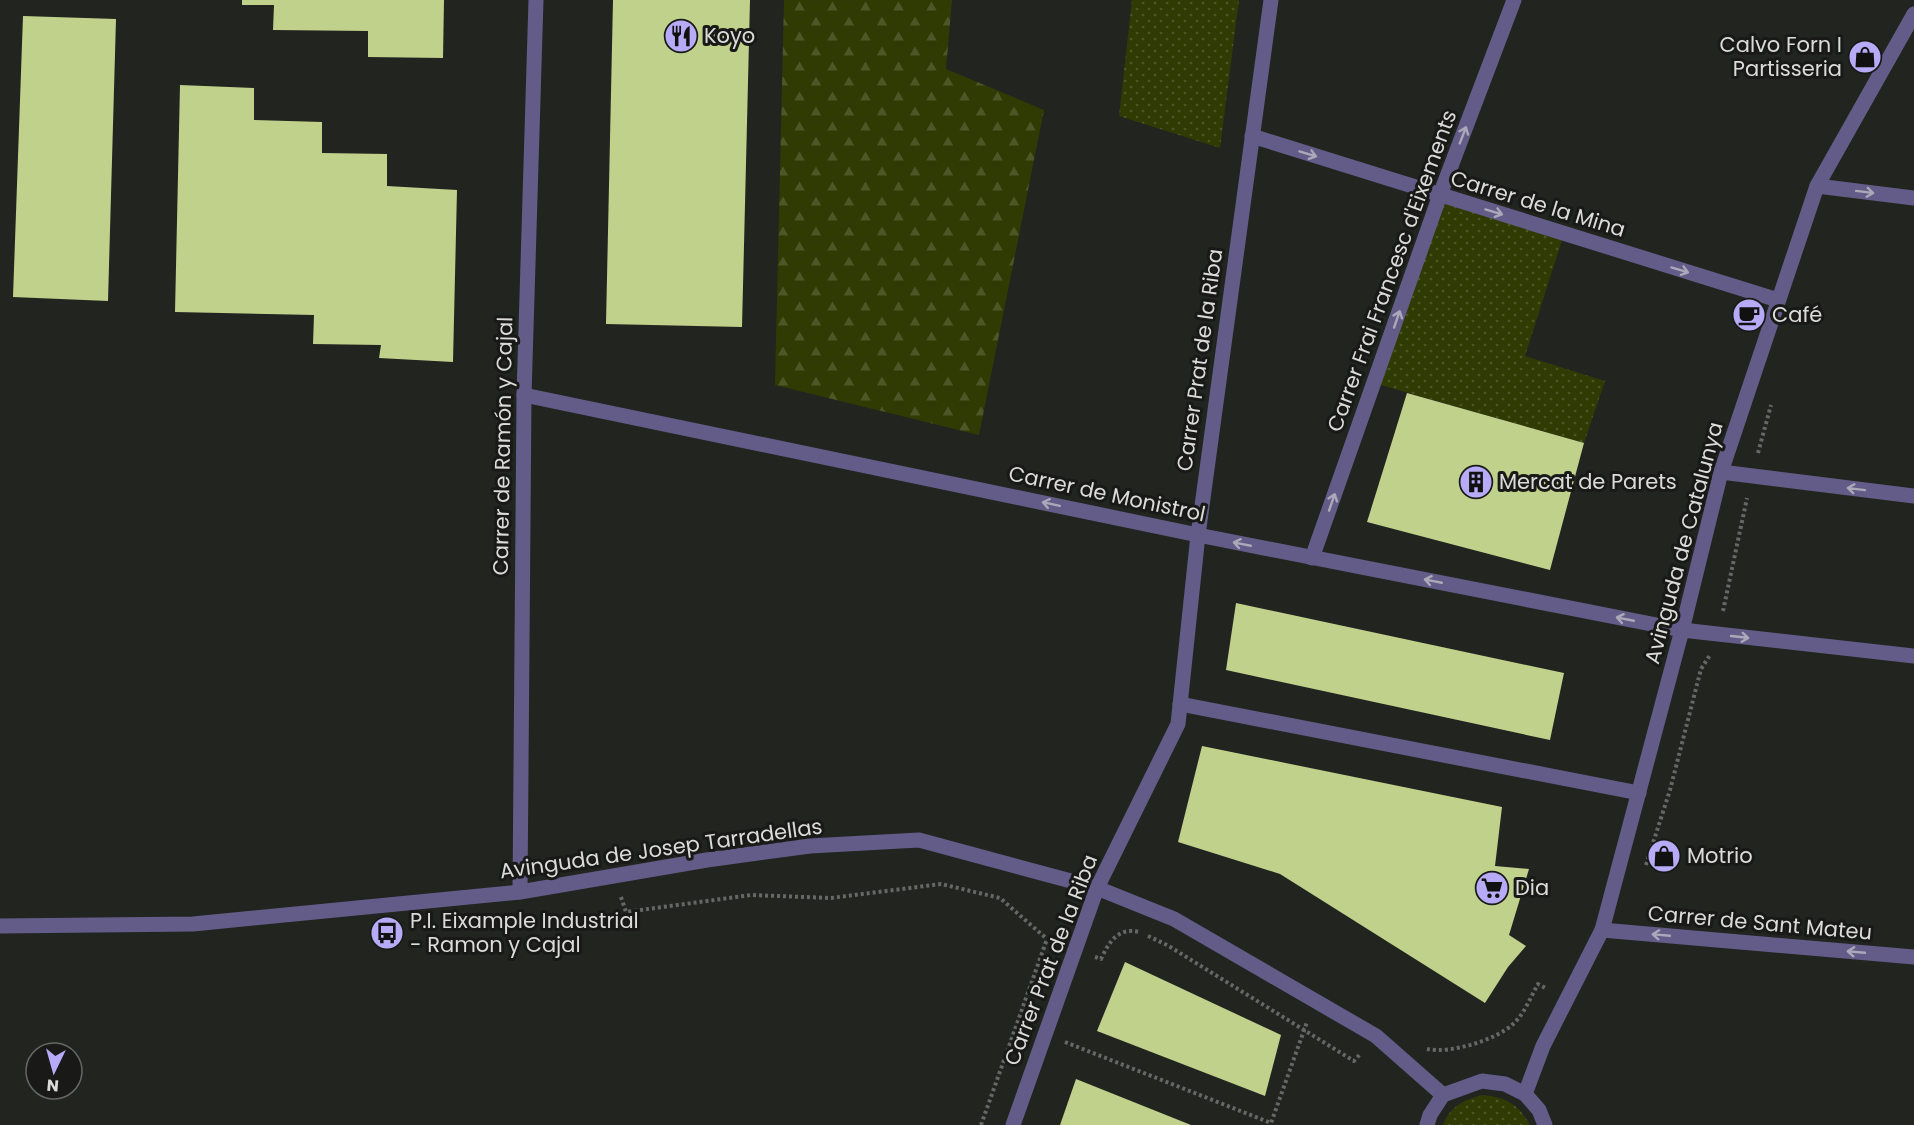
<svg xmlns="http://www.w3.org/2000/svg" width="1914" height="1125" viewBox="0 0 1914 1125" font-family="Poppins,sans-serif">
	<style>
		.green { fill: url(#green-dots) }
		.forest { fill: url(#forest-firs) }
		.building { fill: #c0d18c }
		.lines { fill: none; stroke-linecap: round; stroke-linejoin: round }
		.path { stroke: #676865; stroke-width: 4; stroke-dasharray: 3 3; stroke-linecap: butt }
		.pedestrian { stroke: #635c88; stroke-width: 15 }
		.minor { stroke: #635c88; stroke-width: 15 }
		.tertiary { stroke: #635c88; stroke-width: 15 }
		.oneway { stroke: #aba9b9 }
		.labels { text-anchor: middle; stroke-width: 6; stroke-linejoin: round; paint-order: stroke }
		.poi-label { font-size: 21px; fill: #dbdcd9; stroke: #191a17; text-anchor: start }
		.street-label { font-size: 21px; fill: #dbdcd9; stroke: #191a17 }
	</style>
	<defs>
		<pattern id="green-dots" width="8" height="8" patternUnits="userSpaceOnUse" patternTransform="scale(1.5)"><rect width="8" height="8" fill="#303a03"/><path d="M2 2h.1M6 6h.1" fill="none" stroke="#4d5627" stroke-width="1.8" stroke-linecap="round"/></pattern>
		<pattern id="forest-firs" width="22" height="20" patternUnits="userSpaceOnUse" patternTransform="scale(1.5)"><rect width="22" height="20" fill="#303a03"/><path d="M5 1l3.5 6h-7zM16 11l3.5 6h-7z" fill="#4d5627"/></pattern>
	</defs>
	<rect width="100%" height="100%" fill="#222420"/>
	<g class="green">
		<path d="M1132,0H1239L1220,148L1119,116Z"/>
		<path d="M1440,195L1564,234L1525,356L1605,381L1584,443L1374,383Z"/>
		<path d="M1483,1095C1506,1097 1519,1105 1530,1125H1443C1450,1106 1465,1099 1483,1095Z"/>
	</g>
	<path class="forest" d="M784,0H952L946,69L1044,110L979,435L775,385Z"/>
	<g class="building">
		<path d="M242,0H444L443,58L368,57V31L273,30L274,5H242Z"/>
		<path d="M613,0H750L742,327L606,324Z"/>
		<path d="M23,16L116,19L108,301L13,297Z"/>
		<path d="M180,85L254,88V120L322,122V153L387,154V186L457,190L453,362L379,358L381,345L313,344L314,315L175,312Z"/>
		<path d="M1407,393L1584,443L1550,570L1367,522Z"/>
		<path d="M1236,603L1564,673L1550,740L1226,670Z"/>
		<path d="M1202,746L1502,807L1495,866L1529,869L1509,935L1526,946L1508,967L1485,1003L1280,874L1178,842Z"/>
		<path d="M1125,962L1281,1035L1265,1096L1097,1031Z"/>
		<path d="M1076,1079L1191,1125H1060Z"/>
	</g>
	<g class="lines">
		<g class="path">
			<path d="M1758,453L1771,405"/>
			<path d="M1723,611L1747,498"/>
			<path d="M1646,865L1670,790L1701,669L1710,655"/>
			<path d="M621,897L626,912L751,895L831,898L941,884L1000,898L1047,939L1055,942"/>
			<path d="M1148,936L1167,945L1354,1061L1361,1053"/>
			<path d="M1095,957L1101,959C1109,942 1118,927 1139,932"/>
			<path d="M1065,1042L1271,1123L1307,1022"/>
			<path d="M1427,1049C1450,1054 1495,1040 1512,1025C1524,1015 1530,998 1538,984L1547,989"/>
			<path d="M981,1125L1047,939"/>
		</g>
		<path class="pedestrian" d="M1180,704L1639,793"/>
		<g class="minor">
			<path d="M1252,136L1778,300"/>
			<path d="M1817,186L1914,198"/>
			<path d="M524,395L1198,535L1682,630L1914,656"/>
			<path d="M1721,472L1914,496"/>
			<path d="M1312,558L1440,195L1514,0"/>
			<path d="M520,892L524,395L536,0"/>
			<path d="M0,926L193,924L520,892L707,860L810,846L919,840L1097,888L1174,919L1376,1036L1443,1095"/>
			<path d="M1602,930L1914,957"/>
			<path d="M1013,1125L1097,888L1178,724L1198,535L1271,0"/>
		</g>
		<g class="tertiary">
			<path d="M1525,1094L1543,1046L1602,930L1682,630L1721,472L1817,186L1914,14"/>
			<path d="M1427,1125L1430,1115L1443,1095L1482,1081L1505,1084L1525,1094L1539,1110L1545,1125"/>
		</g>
	</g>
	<defs><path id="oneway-shaft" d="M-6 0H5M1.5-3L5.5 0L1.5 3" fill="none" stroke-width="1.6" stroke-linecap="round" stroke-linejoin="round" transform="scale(1.5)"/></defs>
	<g class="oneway">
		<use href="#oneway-shaft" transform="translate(1463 135) rotate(-69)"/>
		<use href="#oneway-shaft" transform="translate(1308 154) rotate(17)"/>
		<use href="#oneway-shaft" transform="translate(1865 192) rotate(7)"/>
		<use href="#oneway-shaft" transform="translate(1494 212) rotate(17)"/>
		<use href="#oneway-shaft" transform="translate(1680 270) rotate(17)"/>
		<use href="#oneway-shaft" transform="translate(1397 319) rotate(-71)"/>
		<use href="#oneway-shaft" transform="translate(1856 489) rotate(-173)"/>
		<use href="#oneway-shaft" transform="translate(1332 502) rotate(-71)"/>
		<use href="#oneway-shaft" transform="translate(1051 504) rotate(-168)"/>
		<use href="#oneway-shaft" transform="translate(1242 544) rotate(-169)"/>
		<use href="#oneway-shaft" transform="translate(1433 581) rotate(-169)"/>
		<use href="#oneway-shaft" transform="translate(1625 619) rotate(-169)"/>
		<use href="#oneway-shaft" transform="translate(1740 637) rotate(6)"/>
		<use href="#oneway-shaft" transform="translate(1661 935) rotate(-175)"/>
		<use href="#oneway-shaft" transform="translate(1856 952) rotate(-175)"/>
	</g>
	<defs>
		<g id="restaurant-disc" transform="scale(1.725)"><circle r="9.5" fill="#b7abf8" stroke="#191a17"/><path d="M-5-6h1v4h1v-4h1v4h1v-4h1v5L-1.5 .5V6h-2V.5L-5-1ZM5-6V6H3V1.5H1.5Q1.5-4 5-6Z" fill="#111"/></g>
		<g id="shop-disc" transform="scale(1.725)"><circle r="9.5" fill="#b7abf8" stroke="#191a17"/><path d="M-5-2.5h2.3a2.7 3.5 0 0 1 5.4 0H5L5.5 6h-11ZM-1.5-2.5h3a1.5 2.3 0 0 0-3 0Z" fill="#111"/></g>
		<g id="cafe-disc" transform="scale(1.725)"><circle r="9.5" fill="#b7abf8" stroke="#191a17"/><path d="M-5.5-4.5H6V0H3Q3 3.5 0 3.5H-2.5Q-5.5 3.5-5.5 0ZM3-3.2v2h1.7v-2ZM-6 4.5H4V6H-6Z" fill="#111"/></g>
		<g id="building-disc" transform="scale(1.725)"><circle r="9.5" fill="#b7abf8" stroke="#191a17"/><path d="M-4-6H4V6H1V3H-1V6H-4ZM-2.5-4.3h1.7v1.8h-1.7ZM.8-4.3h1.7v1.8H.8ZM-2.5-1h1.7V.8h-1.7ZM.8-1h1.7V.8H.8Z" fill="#111"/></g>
		<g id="supermarket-disc" transform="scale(1.725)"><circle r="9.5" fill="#b7abf8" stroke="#191a17"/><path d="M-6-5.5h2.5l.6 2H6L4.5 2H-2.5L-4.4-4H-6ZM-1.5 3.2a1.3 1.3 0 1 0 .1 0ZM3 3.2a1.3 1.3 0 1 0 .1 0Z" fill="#111"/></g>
		<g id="bus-disc" transform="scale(1.725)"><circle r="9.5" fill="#b7abf8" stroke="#191a17"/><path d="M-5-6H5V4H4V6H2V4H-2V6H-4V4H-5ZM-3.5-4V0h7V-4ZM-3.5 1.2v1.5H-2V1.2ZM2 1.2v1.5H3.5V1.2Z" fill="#111"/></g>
	</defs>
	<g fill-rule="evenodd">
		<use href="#restaurant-disc" x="681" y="36"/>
		<use href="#shop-disc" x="1865" y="57"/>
		<use href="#cafe-disc" x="1749" y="315"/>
		<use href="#building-disc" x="1476" y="482"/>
		<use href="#shop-disc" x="1664" y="856"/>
		<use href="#supermarket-disc" x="1492" y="888"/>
		<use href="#bus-disc" x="387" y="933"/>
	</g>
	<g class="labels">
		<g class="poi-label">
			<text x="704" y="43">Koyo</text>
			<text x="1842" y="52" text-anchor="end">Calvo Forn I<tspan x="1842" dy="24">Partisseria</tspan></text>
			<text x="1772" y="322">Café</text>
			<text x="1499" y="489">Mercat de Parets</text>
			<text x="1687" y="863">Motrio</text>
			<text x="1515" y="895">Dia</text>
			<text x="410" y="928">P.I. Eixample Industrial<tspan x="410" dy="24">- Ramon y Cajal</tspan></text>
		</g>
		<g class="street-label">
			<text transform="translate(1538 204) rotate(17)" y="7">Carrer de la Mina</text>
			<text transform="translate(1392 271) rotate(-70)" y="7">Carrer Frai Francesc d'Eixements</text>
			<text transform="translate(1200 360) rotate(-82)" y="7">Carrer Prat de la Riba</text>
			<text transform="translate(503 446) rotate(-89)" y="7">Carrer de Ramón y Cajal</text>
			<text transform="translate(1107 494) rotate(12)" y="7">Carrer de Monistrol</text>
			<text transform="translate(1684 543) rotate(-75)" y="7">Avinguda de Catalunya</text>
			<text transform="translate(661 849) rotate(-8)" y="7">Avinguda de Josep Tarradellas</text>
			<text transform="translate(1760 923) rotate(5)" y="7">Carrer de Sant Mateu</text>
			<text transform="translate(1051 960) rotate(-69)" y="7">Carrer Prat de la Riba</text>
		</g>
	</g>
	<g transform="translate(54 1071) rotate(185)"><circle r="28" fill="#191a17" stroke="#676865" stroke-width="1.5"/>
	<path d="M0-4.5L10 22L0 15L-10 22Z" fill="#b7abf8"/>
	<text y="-9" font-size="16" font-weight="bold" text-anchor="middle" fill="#dbdcd9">N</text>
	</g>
</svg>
